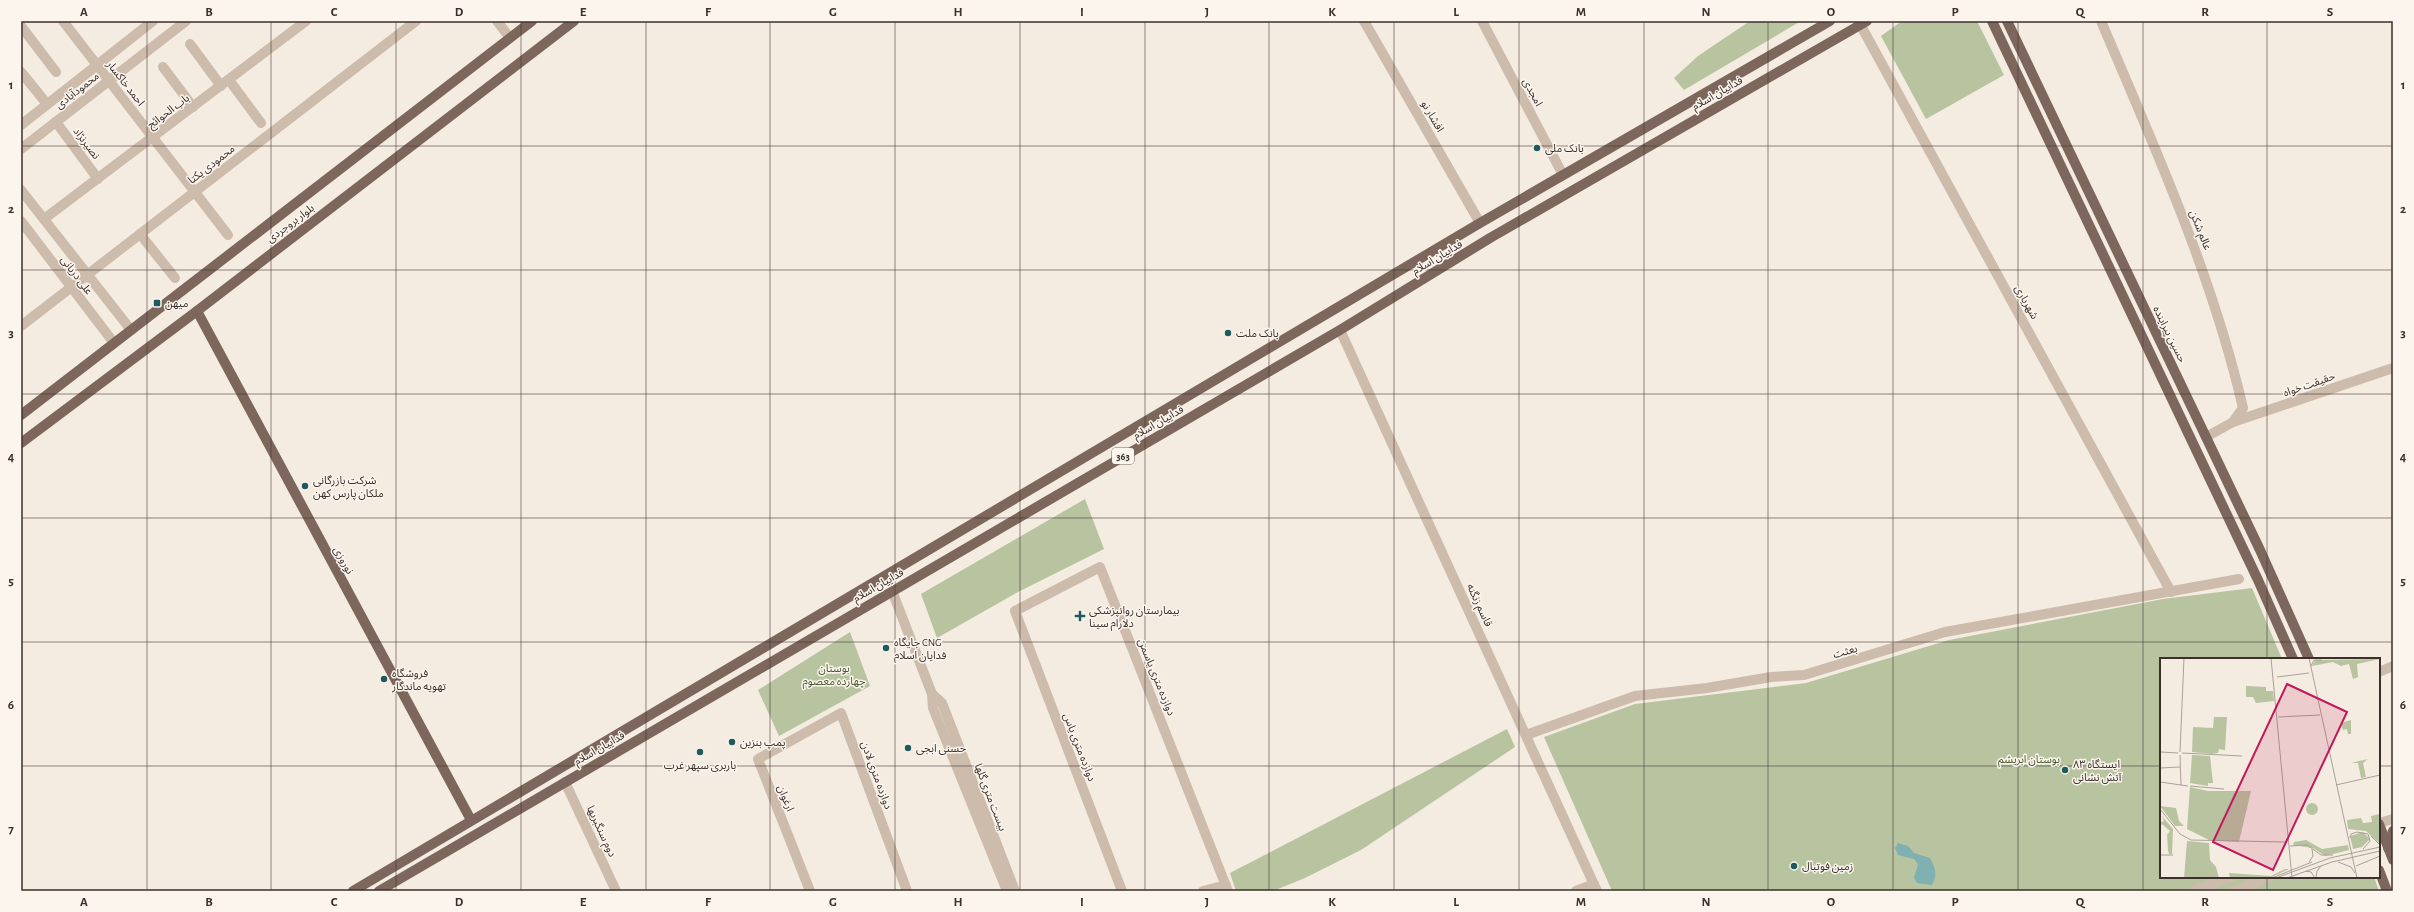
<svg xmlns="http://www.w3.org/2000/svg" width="2414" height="912" viewBox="0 0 2414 912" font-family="'Alegreya Sans','Noto Sans Arabic',sans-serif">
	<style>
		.green { fill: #b8c4a0 }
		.water { fill: #7fb0b2 }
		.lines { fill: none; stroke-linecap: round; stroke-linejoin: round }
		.minor { stroke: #cdbbac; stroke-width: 10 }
		.major { stroke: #7d675c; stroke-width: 10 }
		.grid { fill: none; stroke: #3b302b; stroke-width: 1; stroke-opacity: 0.55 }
		.poi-dot { fill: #1f5a5e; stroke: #fbf5ee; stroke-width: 1.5 }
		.labels { text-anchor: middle; stroke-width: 3; stroke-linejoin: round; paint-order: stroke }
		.shield { fill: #fbf5ee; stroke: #756b66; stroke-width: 1 }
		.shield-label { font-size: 10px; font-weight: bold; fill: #3b302b }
		.street-label { font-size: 11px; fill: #3b302b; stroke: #fbf5ee }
		.poi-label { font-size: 11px; fill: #3b302b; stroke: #fbf5ee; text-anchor: start }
		.park-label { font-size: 11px; fill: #4a5a2e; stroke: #fbf5ee }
		.inset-road { fill: none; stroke: #aaa098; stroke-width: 1 }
		.view { fill: #c2185b; fill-opacity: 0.15; stroke: #c2185b; stroke-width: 2 }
		.inset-edge { fill: none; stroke: #3b302b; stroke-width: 2 }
		.neatline { fill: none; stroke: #3b302b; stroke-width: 1.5 }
		.grid-label { font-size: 13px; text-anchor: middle; font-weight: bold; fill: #3b302b }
	</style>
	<rect width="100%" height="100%" fill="#f4ebe1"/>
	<g class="green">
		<path d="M1750,21H1801L1684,90L1674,78L1698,56Z"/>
		<path d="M1902,21H1977L2004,75L1926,119L1881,36Z"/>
		<path d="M1085,499L1104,549L1018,592L937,638L921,594Z"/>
		<path d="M2252,588L2282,659H2161V877H2374L2379,891H1612L1544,737L1635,704L1806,683L1949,640L2163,599Z"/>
		<path d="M850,632L870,686L779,736L758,690Z"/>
		<path d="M1507,729L1515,747L1361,850L1305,878L1273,891H1236L1230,873Z"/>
	</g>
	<path class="water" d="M1898,843L1908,846L1914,853L1930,858C1935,868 1938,874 1932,885L1917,883L1914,878L1918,864L1914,859L1898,855L1895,848Z"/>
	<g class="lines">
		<g class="minor">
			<path d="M63,21L228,235"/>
			<path d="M497,21L510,38"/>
			<path d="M1364,21L1480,223"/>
			<path d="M1482,21L1563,175"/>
			<path d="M2101,21C2155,148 2212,274 2243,408L2233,422L2206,437"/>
			<path d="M1860,24L2171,592"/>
			<path d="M21,26L56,72"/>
			<path d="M190,44L221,86"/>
			<path d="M163,67L193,107"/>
			<path d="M21,72L47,104"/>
			<path d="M229,80L261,123"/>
			<path d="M56,122L98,179"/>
			<path d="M21,125L153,21"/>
			<path d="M21,149L186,21"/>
			<path d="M21,190L131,330"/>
			<path d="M44,219L306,21"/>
			<path d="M21,221L114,343"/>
			<path d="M140,234L175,278"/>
			<path d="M21,326L416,21"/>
			<path d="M1340,330L1597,891"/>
			<path d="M2233,422L2393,368"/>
			<path d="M892,591L932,694L933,708L1007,891"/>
			<path d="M2379,672L2393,666"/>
			<path d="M932,694L942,703L1015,891"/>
			<path d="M1526,735L1635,696L1707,688L1771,677L1804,675L1945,632L2239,579"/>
			<path d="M565,782L616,891"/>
			<path d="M2379,823L2393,819"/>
			<path d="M810,891L758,759L841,713L907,891"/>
			<path d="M1122,891L1015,611L1100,567L1228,891"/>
			<path d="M1203,891L1226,885"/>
			<path d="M1576,891L1594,884"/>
			<path d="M2193,891L2231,877"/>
			<path d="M2234,891L2269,877"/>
		</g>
		<g class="major">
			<path d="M1992,21L2258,580L2293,659"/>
			<path d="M2007,21L2260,550L2309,659"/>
			<path d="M197,311L471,820"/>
			<path d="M21,415L532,21"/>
			<path d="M21,443L197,311L574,21"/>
			<path d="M2379,824L2393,860"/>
			<path d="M2388,848L2393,831"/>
			<path d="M2379,870L2387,891"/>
			<path d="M353,891L1480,223L1830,21"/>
			<path d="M379,891L1340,330L1490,238L1867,21"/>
		</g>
	</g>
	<path class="grid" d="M147,21V891M271,21V891M396,21V891M521,21V891M646,21V891M770,21V891M895,21V891M1020,21V891M1145,21V891M1269,21V891M1394,21V891M1519,21V891M1644,21V891M1768,21V891M1893,21V891M2018,21V891M2143,21V891M2267,21V659M21,146H2393M21,270H2393M21,394H2393M21,518H2393M21,642H2393M21,766H2161M2379,766H2393M2267,877V891"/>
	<g class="poi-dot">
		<circle cx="1537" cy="148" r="4"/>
		<rect x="153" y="299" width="8" height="8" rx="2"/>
		<circle cx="1228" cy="333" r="4"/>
		<circle cx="305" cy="486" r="4"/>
		<path d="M1078 610h4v4h4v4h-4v4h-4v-4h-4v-4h4z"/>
		<circle cx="886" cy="648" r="4"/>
		<circle cx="384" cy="679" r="4"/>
		<circle cx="732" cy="742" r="4"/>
		<circle cx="908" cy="748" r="4"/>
		<circle cx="700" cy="752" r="4"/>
		<circle cx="2065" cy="770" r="4"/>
		<circle cx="1794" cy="866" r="4"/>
	</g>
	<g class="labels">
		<rect class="shield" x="1112" y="448" width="22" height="16" rx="3"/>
		<g class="shield-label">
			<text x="1123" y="460">363</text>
		</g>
		<g class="street-label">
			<text transform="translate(126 83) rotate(52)" y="4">احمد خاکسار</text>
			<text transform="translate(77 90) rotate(-38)" y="4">محمودآبادی</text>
			<text transform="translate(1533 92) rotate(62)" y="4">امجدی</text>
			<text transform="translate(1717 93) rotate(-30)" y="4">فداییان اسلام</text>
			<text transform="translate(168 111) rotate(-37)" y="4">باب الحوائج</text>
			<text transform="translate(1433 116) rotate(60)" y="4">افشار نو</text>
			<text transform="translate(87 143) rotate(53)" y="4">نصیرنژاد</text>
			<text transform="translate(211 164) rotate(-38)" y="4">محمودی یکتا</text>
			<text transform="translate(290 223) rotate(-37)" y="4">بلوار بروجردی</text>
			<text transform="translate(2201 230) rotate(68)" y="4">عالم شکن</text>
			<text transform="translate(1437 257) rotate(-31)" y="4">فداییان اسلام</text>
			<text transform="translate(77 275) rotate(53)" y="4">علی دریانی</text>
			<text transform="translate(2027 302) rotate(61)" y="4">شهریاری</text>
			<text transform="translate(2170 334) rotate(64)" y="4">حسین پیراینده</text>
			<text transform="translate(2309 384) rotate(-19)" y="4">حقیقت خواه</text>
			<text transform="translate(1158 422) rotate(-30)" y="4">فداییان اسلام</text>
			<text transform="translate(344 560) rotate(61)" y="4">نوروزی</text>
			<text transform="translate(878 585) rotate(-30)" y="4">فداییان اسلام</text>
			<text transform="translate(1480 605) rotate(65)" y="4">قاسم زنگنه</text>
			<text transform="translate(1845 651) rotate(-16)" y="4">بعثت</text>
			<text transform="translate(1157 677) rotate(68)" y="4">دوازده متری یاسمن</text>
			<text transform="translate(1080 747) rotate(69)" y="4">دوازده متری یاس</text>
			<text transform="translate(599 748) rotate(-30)" y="4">فداییان اسلام</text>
			<text transform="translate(877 775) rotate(70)" y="4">دوازده متری لادن</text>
			<text transform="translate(991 797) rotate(69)" y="4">بیست متری گلها</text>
			<text transform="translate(786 798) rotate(68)" y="4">ارغوان</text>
			<text transform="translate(602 831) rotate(65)" y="4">دوم سنگبریها</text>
		</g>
		<g class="poi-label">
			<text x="1545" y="152">بانک ملی</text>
			<text x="165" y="307">میهن</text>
			<text x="1236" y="337">بانک ملت</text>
			<text x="313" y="484">شرکت بازرگانی<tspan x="313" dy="13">ملکان پارس کهن</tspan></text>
			<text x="1089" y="614">بیمارستان روانپزشکی<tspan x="1089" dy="13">دلارام سینا</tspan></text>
			<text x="894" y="646">جایگاه CNG<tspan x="894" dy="13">فدایان اسلام</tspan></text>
			<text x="392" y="677">فروشگاه<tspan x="392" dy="13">تهویه ماندگار</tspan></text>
			<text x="740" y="746">پمپ بنزین</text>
			<text x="916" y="752">حسنی ابجی</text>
			<text x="2073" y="768">ایستگاه ۸۳<tspan x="2073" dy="13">آتش نشانی</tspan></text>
			<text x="700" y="769" text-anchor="middle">باربری سپهر غرب</text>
			<text x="1802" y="870">زمین فوتبال</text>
		</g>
		<g class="park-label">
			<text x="834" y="672">بوستان<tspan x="834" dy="13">چهارده معصوم</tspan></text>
			<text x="2029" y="763">بوستان ابریشم</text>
		</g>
	</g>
	<g transform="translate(2160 658)">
		<rect width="220" height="220" fill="#f4ebe1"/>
		<path d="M220,1L197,6L198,19L193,21L189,6L181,8L173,4L152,8L155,2ZM86,28L106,29V33H113L114,43L96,45L93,39H86ZM54,59H67L65,92L59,91L58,95L51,96L32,94L33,69L53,70ZM191,62V76H188L187,71L183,72L181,65ZM32,97L50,98L53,125H48V128L30,125ZM208,101L203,105L206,119L201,120L198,105H191ZM30,129L48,133H91L79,184L49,182L27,171ZM146 151a6 6 0 1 1 12 0a6 6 0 1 1-12 0ZM0,148L16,150L19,163L24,168H15ZM220,156V186L206,173L188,171L187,162L201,160L203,165L212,164L211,158ZM2,158L13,171L12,196H9L8,192L7,177L10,173L2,166L0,170V161L1,164L4,163ZM203,174L210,181L202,189L193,191L190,178ZM146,182L162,191L188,187L189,192L165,198L153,190L133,187L134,184ZM27,183L49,185L50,202L56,209L59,220H24ZM125,211H129L110,220H70L69,215L111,218Z" fill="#b8c4a0"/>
		<path class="inset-road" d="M111,0L132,220M149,0L197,220M159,0H220M151,8L154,2H162M117,19L149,15M118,59L160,57M1,94L18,95M20,94L24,0M22,95L82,98M20,97L21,127M0,110L20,109M0,124L28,128M176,127L220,117M30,128L64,131M0,151L20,176L31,182L125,184L128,180M211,178L220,187M190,180L191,176L197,174L208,176L210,183L203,191M130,188L147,187L161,197H173M0,197H13M149,204L153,198L152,191M178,204L191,209L195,215M196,208L220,198M146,213L151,214L155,220M112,220L152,204M116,220L170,200L220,189M127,220L172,204L220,193M156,220L157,213L161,208"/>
		<path class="view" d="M127,26L187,54L113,212L53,184Z"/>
		<rect width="220" height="220" class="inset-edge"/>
	</g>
	<rect width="2414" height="912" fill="none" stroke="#fbf5ee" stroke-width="44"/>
	<rect x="22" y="22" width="2370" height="868" class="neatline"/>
	<g class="grid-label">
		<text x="84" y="16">A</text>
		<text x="209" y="16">B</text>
		<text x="334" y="16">C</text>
		<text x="459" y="16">D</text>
		<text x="583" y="16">E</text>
		<text x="708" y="16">F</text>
		<text x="833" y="16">G</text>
		<text x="958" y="16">H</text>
		<text x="1082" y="16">I</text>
		<text x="1207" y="16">J</text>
		<text x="1332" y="16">K</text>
		<text x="1456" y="16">L</text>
		<text x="1581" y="16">M</text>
		<text x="1706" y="16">N</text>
		<text x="1831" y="16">O</text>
		<text x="1955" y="16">P</text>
		<text x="2080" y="16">Q</text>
		<text x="2205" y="16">R</text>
		<text x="2330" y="16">S</text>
		<text x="11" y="89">1</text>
		<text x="2403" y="89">1</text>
		<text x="11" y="213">2</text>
		<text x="2403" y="213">2</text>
		<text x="11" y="337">3</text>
		<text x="2403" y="337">3</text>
		<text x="11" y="461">4</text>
		<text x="2403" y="461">4</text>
		<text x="11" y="585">5</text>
		<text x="2403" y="585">5</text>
		<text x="11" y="709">6</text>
		<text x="2403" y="709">6</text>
		<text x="11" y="833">7</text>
		<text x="2403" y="833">7</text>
		<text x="84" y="906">A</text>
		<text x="209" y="906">B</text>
		<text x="334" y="906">C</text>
		<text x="459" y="906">D</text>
		<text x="583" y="906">E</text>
		<text x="708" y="906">F</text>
		<text x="833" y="906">G</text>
		<text x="958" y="906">H</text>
		<text x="1082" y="906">I</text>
		<text x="1207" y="906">J</text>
		<text x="1332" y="906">K</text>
		<text x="1456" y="906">L</text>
		<text x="1581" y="906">M</text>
		<text x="1706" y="906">N</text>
		<text x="1831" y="906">O</text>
		<text x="1955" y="906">P</text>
		<text x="2080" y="906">Q</text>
		<text x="2205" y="906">R</text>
		<text x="2330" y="906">S</text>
	</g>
</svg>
